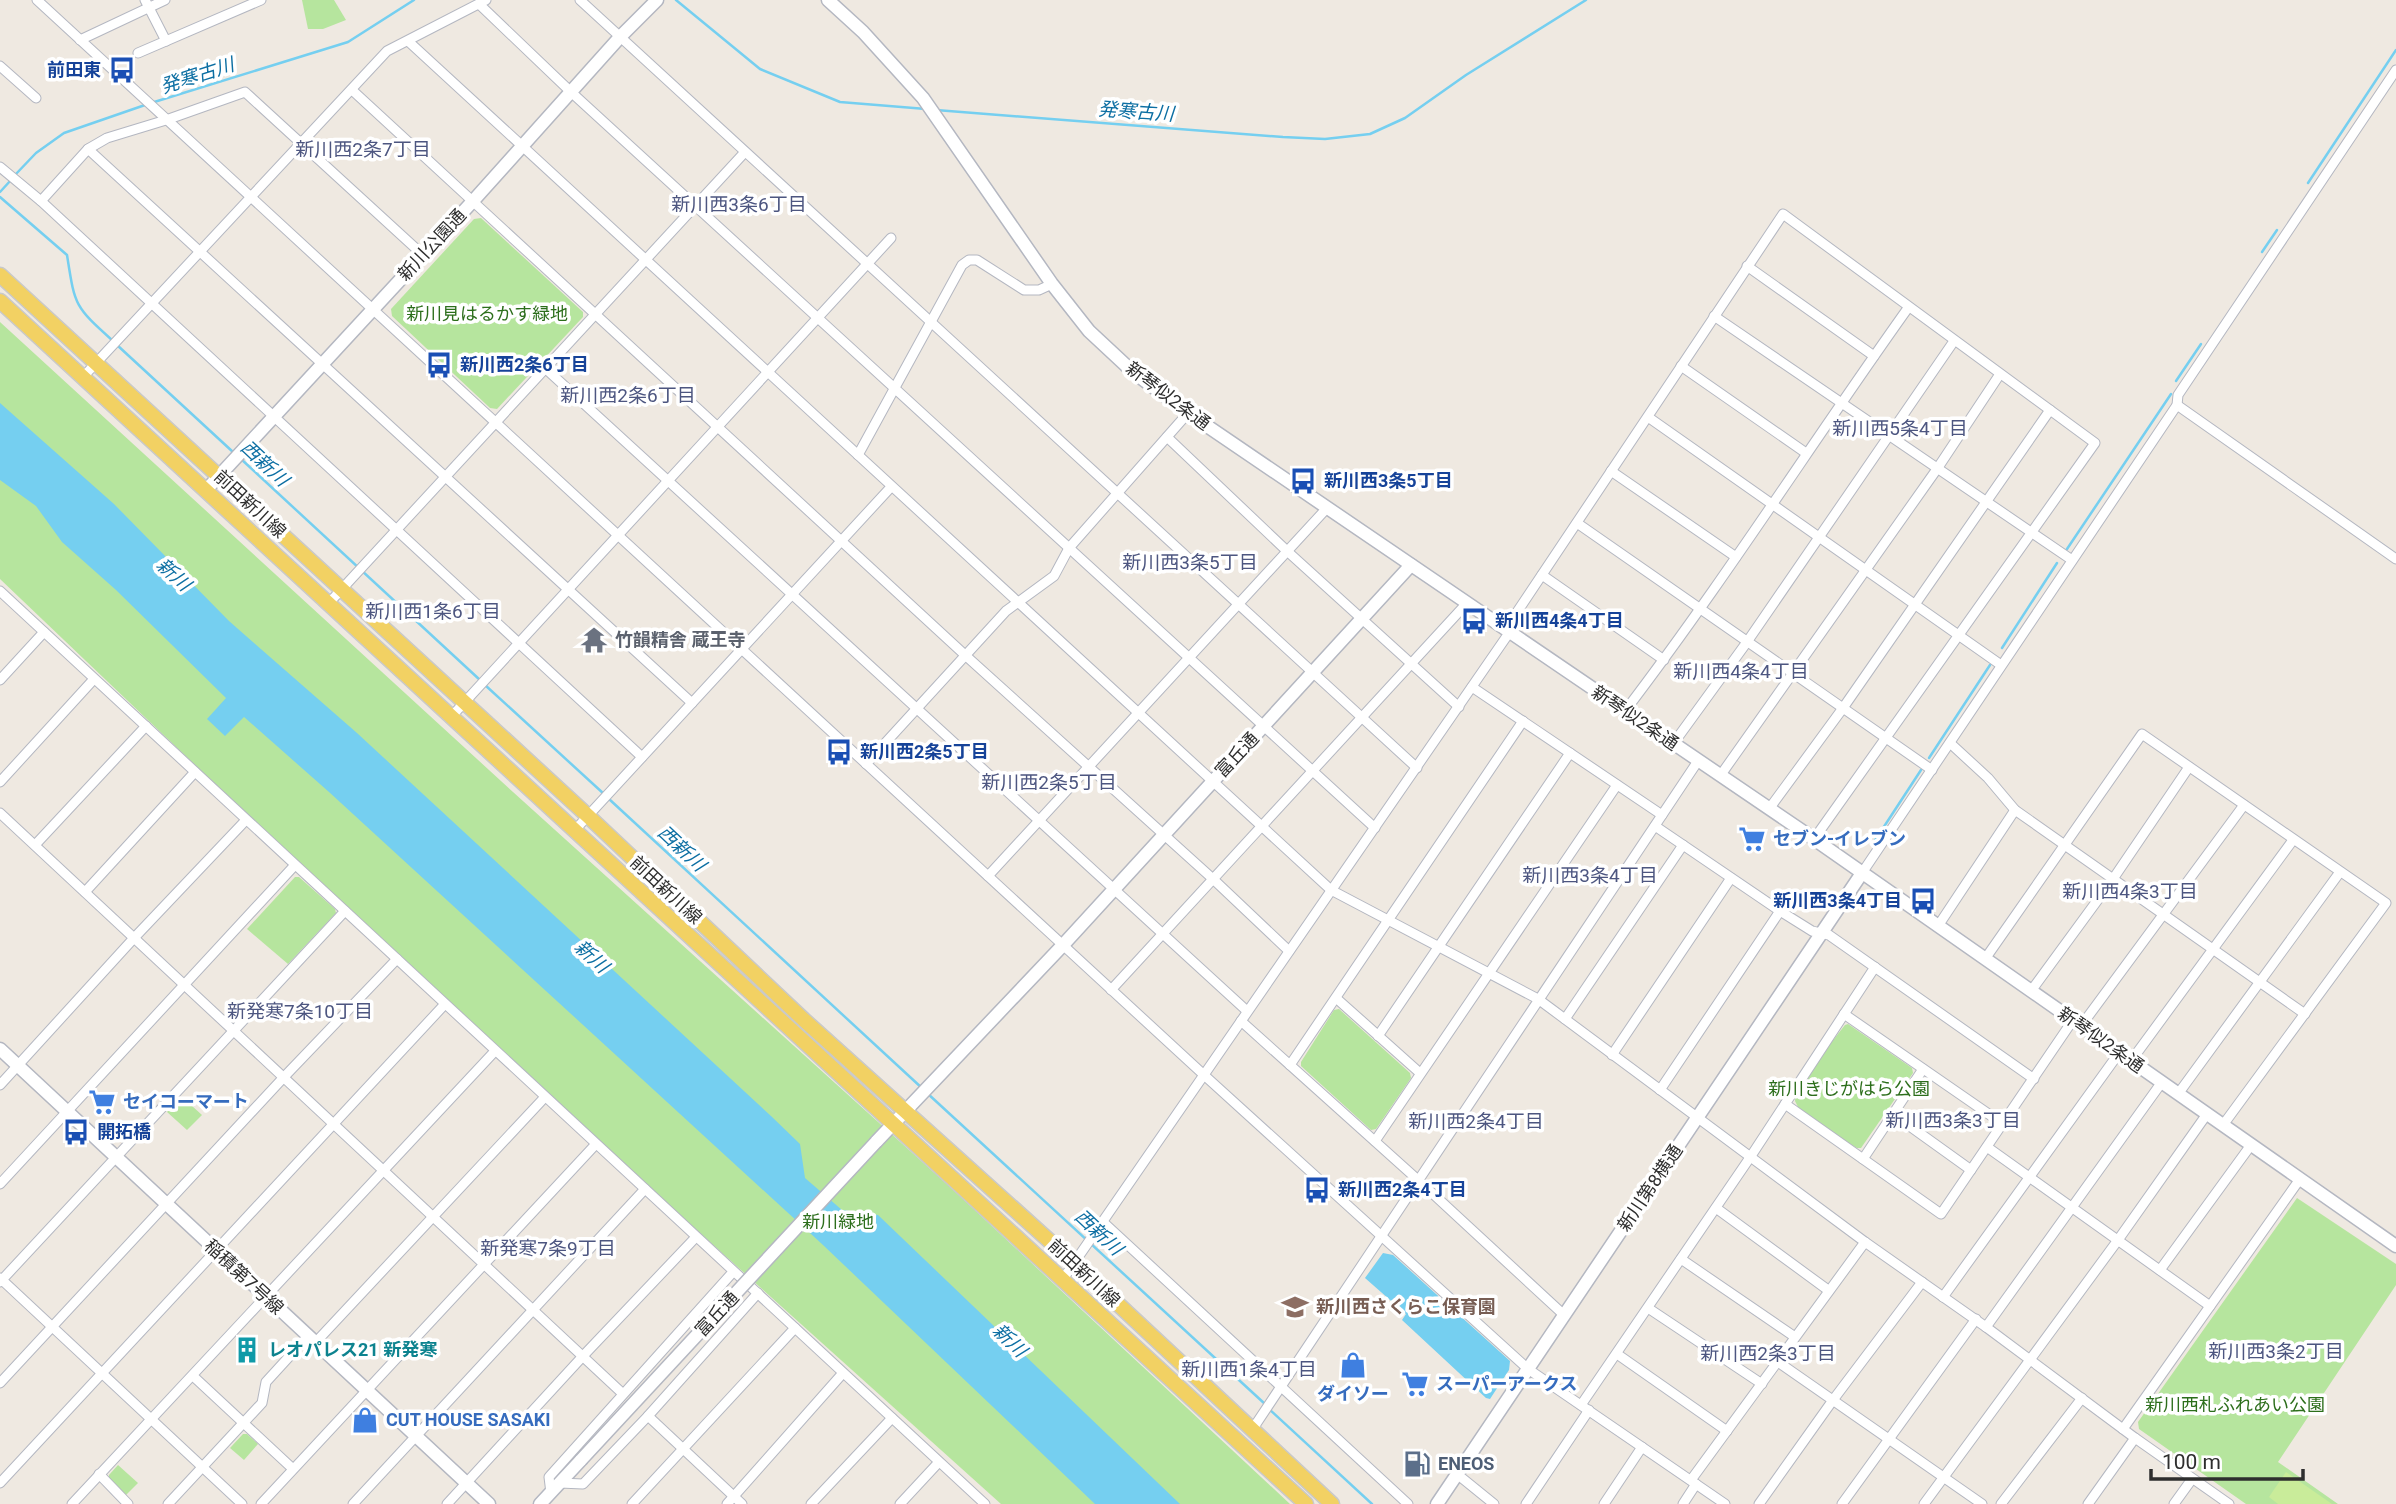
<svg xmlns="http://www.w3.org/2000/svg" width="2396" height="1504" viewBox="0 0 2396 1504" font-family="Roboto,'Noto Sans JP',sans-serif">
	<style>
		.green { fill: #b6e59e }
		.pitch { fill: #c9ec9a }
		.water { fill: #75cff0 }
		.lines { fill: none; stroke-linecap: round; stroke-linejoin: round }
		.stream { stroke: #75cff0; stroke-width: 2.5 }
		.street-casing { stroke: #b4b7c1; stroke-width: 11 }
		.secondary-casing { stroke: #b4b7c1; stroke-width: 15 }
		.primary-casing { stroke: #c9c9c9; stroke-width: 17 }
		.street { stroke: #fff; stroke-width: 9 }
		.secondary { stroke: #fff; stroke-width: 12 }
		.primary { stroke: #f2d163; stroke-width: 14 }
		.secondary-bridge-casing { stroke: #b4b7c1; stroke-width: 15; stroke-linecap: butt }
		.secondary-bridge { stroke: #fff; stroke-width: 12 }
		.labels { text-anchor: middle; stroke-width: 7; stroke-linejoin: round; paint-order: stroke }
		.transit-label { font-size: 18px; font-weight: bold; fill: #164399; stroke: #fff; text-anchor: start }
		.street-label { font-size: 18px; fill: #2e2e2e; stroke: #fff }
		.park-label { font-size: 18px; fill: #2c6e1b; stroke: #fff }
		.worship-label { font-size: 18px; font-weight: bold; fill: #5b616d; stroke: #fff; text-anchor: start }
		.shop-label { font-size: 18px; font-weight: bold; fill: #366cbe; stroke: #fff; text-anchor: start }
		.education-label { font-size: 18px; font-weight: bold; fill: #785e54; stroke: #fff; text-anchor: start }
		.culture-label { font-size: 18px; font-weight: bold; fill: #0d838f; stroke: #fff; text-anchor: start }
		.service-label { font-size: 18px; font-weight: bold; fill: #4e5e75; stroke: #fff; text-anchor: start }
		.water-label { font-size: 19px; font-style: italic; fill: #0d6fa3; stroke: #fff }
		.neighbourhood-label { font-size: 19px; fill: #4d5680; stroke: #fff }
	</style>
	<rect width="100%" height="100%" fill="#efe9e1"/>
	<g class="green">
		<path d="M302,0H334L346,20L323,29H308Z"/>
		<path d="M481,218L583,312V317L497,409L490,408L392,316L391,309L474,219Z"/>
		<path d="M0,322L513,792L950,1187L1290,1504H1001L641,1180L216,785L0,579Z"/>
		<path d="M295,877H299L335,909L336,913L288,964L247,929Z"/>
		<path d="M1339,1009L1410,1073L1411,1078L1376,1129L1371,1130L1301,1066V1062L1334,1010Z"/>
		<path d="M1848,1024L1912,1068L1913,1073L1861,1148H1857L1803,1117L1795,1101L1797,1086L1845,1025Z"/>
		<path d="M182,1097L202,1115L187,1130L167,1112Z"/>
		<path d="M2297,1198L2396,1264V1285L2278,1462L2338,1504H2246L2139,1429L2138,1422Z"/>
		<path d="M243,1434H247L258,1444L244,1460L230,1448Z"/>
		<path d="M118,1465L138,1483L126,1495L109,1479V1475Z"/>
	</g>
	<path class="pitch" d="M2286,1472L2332,1504H2278L2269,1497Z"/>
	<g class="water">
		<path d="M0,403L114,504L229,621L357,733L771,1116L800,1144L805,1178L842,1210L878,1215L1180,1504H1095L823,1245L329,792L244,717L225,736L207,719L226,698L116,590L62,542L36,506L0,480Z"/>
		<path d="M1383,1253L1393,1255L1510,1361L1509,1370L1490,1399L1486,1398L1402,1320L1406,1314L1365,1278Z"/>
	</g>
	<g class="lines">
		<g class="stream">
			<path d="M676,0L760,69L840,102L926,109"/>
			<path d="M151,103L348,42L414,0"/>
			<path d="M936,110L1283,137L1325,139L1370,134L1405,118L1466,75L1586,0"/>
			<path d="M15,175L36,153L64,133L145,105"/>
			<path d="M2308,183L2396,50"/>
			<path d="M0,192L11,180"/>
			<path d="M0,197L67,255C75,306 74,306 113,341"/>
			<path d="M2262,252L2277,230"/>
			<path d="M117,345L233,452"/>
			<path d="M2176,381L2201,344"/>
			<path d="M241,459L480,680"/>
			<path d="M2067,549L2171,394"/>
			<path d="M2002,648L2057,563"/>
			<path d="M485,685L604,794"/>
			<path d="M1929,758L1990,665"/>
			<path d="M609,799L923,1089"/>
			<path d="M1872,845L1921,770"/>
			<path d="M927,1093L1265,1404"/>
			<path d="M1269,1409L1372,1504"/>
		</g>
		<g class="street-casing">
			<g id="street">
				<path d="M37,0L1204,1075L1528,1369L1725,1504"/>
				<path d="M145,0L166,41"/>
				<path d="M580,0L1417,768"/>
				<path d="M479,4L571,92L1375,828"/>
				<path d="M80,40L165,0"/>
				<path d="M408,41L1331,890L1538,999L1865,1242L1986,1327L2135,1438L2229,1504"/>
				<path d="M138,53L261,0"/>
				<path d="M0,66L36,98"/>
				<path d="M352,90L965,655L1213,879L1289,951"/>
				<path d="M88,149L692,703"/>
				<path d="M0,167L41,201L642,757"/>
				<path d="M41,201L88,149L107,138L166,120L245,92L423,255"/>
				<path d="M1747,266L1874,356"/>
				<path d="M1714,316L2072,560"/>
				<path d="M1681,366L1806,453"/>
				<path d="M546,369L1247,1011"/>
				<path d="M83,377L387,51L486,0"/>
				<path d="M2177,405L2396,559"/>
				<path d="M1648,417L2001,665"/>
				<path d="M1167,437L1287,551L1459,707"/>
				<path d="M858,455L962,265L969,260H977L1024,290H1039L1052,284"/>
				<path d="M1611,471L1736,557"/>
				<path d="M1577,523L1932,770"/>
				<path d="M1542,575L1664,660"/>
				<path d="M0,591L985,1504"/>
				<path d="M329,603L745,152"/>
				<path d="M1505,630L1783,214L2095,443L1814,839"/>
				<path d="M0,680L44,632"/>
				<path d="M1472,687L1662,815"/>
				<path d="M1625,711C1725,580 1813,441 1908,308"/>
				<path d="M451,717L891,238"/>
				<path d="M1950,743L1988,778L2015,810L2305,1014"/>
				<path d="M1673,744L1747,642L1954,341"/>
				<path d="M866,764L1006,611L1054,576L1069,548L1188,413"/>
				<path d="M1720,776L1937,469L2000,374"/>
				<path d="M0,782L94,679"/>
				<path d="M1769,809L1843,708L2050,410"/>
				<path d="M0,813L622,1393"/>
				<path d="M1655,826L1780,911L1812,931L1829,935L2034,1079"/>
				<path d="M574,831L891,487"/>
				<path d="M35,845L146,726"/>
				<path d="M1862,873L2177,405L2178,395L2396,70"/>
				<path d="M988,876L1327,508"/>
				<path d="M85,892L195,772"/>
				<path d="M1938,926L2015,810"/>
				<path d="M1985,959L2142,734L2386,903L2223,1125"/>
				<path d="M1111,990L1467,603"/>
				<path d="M2031,991L2113,879L2189,767"/>
				<path d="M1336,998L1420,1073"/>
				<path d="M1844,1014L2003,1124"/>
				<path d="M1565,1019L1683,845"/>
				<path d="M1241,1021L1418,1180L1564,1315"/>
				<path d="M2081,1026L2244,805"/>
				<path d="M1378,1036L1570,753"/>
				<path d="M1612,1055L1731,878"/>
				<path d="M2131,1061L2293,840"/>
				<path d="M1290,1065L1523,721"/>
				<path d="M0,1085L134,938L246,820"/>
				<path d="M1660,1090L1780,911"/>
				<path d="M2178,1094L2340,872"/>
				<path d="M1785,1104L1941,1214L2073,1020"/>
				<path d="M1893,1114L1971,1170"/>
				<path d="M1375,1141L1617,785"/>
				<path d="M1987,1147L2210,1306"/>
				<path d="M1863,1159L1923,1069"/>
				<path d="M0,1184L295,865"/>
				<path d="M1716,1208L1828,1290"/>
				<path d="M1103,1222L1408,1504"/>
				<path d="M1681,1259L1795,1337"/>
				<path d="M2160,1270L2251,1145"/>
				<path d="M0,1278L242,1504"/>
				<path d="M1063,1279L1509,633"/>
				<path d="M0,1282L345,911"/>
				<path d="M1943,1297L2119,1053"/>
				<path d="M1648,1308L1762,1384"/>
				<path d="M1986,1327L2162,1082"/>
				<path d="M315,1343L545,1097"/>
				<path d="M1617,1354L1727,1431"/>
				<path d="M1778,1362L1982,1504"/>
				<path d="M193,1376L293,1469"/>
				<path d="M0,1383L284,1077L397,959"/>
				<path d="M1581,1405L1751,1156L1875,967"/>
				<path d="M648,1416L742,1504"/>
				<path d="M2123,1429L2300,1179"/>
				<path d="M1252,1430L1698,761"/>
				<path d="M99,1474L128,1504"/>
				<path d="M1457,1474L1494,1504"/>
				<path d="M1691,1480L1865,1242"/>
				<path d="M0,1483L445,1004"/>
				<path d="M560,1483L583,1484L648,1416L758,1293"/>
				<path d="M551,1493L549,1477L733,1272"/>
				<path d="M72,1504L495,1051"/>
				<path d="M168,1504L262,1403L266,1382L308,1336"/>
				<path d="M261,1504L596,1144"/>
				<path d="M353,1504L645,1189"/>
				<path d="M447,1504L583,1356L696,1237"/>
				<path d="M632,1504L795,1328"/>
				<path d="M727,1504L843,1373"/>
				<path d="M811,1504L892,1418"/>
				<path d="M900,1504L939,1462"/>
				<path d="M1526,1504L1589,1410"/>
				<path d="M1604,1504L1642,1447"/>
				<path d="M1683,1504L1696,1484"/>
				<path d="M1759,1504L1833,1400L1922,1282"/>
				<path d="M1842,1504L1976,1319"/>
				<path d="M1924,1504L2118,1240L2207,1114"/>
				<path d="M2001,1504L2082,1398"/>
				<path d="M2088,1504L2135,1438"/>
				<path d="M2174,1504L2192,1479"/>
			</g>
		</g>
		<g class="secondary-casing">
			<g id="secondary">
				<path d="M828,0L863,32L923,98L1052,284L1089,331L1133,372L1188,413L1814,839L2396,1246"/>
				<path d="M207,489L473,201L620,37L657,0"/>
				<path d="M0,1049L489,1504"/>
				<path d="M876,1142L1063,945L1411,565"/>
				<path d="M540,1504L581,1460"/>
				<path d="M1437,1504L1862,873"/>
			</g>
		</g>
		<g class="primary-casing">
			<g id="primary">
				<path d="M0,275L588,816L804,1020L1074,1263L1332,1504"/>
				<path d="M0,301L1306,1504"/>
			</g>
		</g>
		<use href="#street" class="street"/>
		<use href="#secondary" class="secondary"/>
		<use href="#primary" class="primary"/>
		<g class="secondary-bridge-casing">
			<path id="secondary-bridge" d="M581,1460L876,1142"/>
		</g>
		<use href="#secondary-bridge" class="secondary-bridge"/>
	</g>
	<defs>
		<g id="bus-bare" transform="scale(2.1)"><path d="M-5-6H5V4H4V6H2V4H-2V6H-4V4H-5ZM-3.5-4V0h7V-4ZM-3.5 1.2v1.5H-2V1.2ZM2 1.2v1.5H3.5V1.2Z" fill="#1a4fb4" stroke="#fff" stroke-width="2.5" paint-order="stroke"/></g>
		<g id="temple-bare" transform="scale(2.1)"><path d="M0-6L5-2H3V0L6.5 2.5H4V6H1.5V3h-3V6H-4V2.5H-6.5L-3 0V-2H-5Z" fill="#6b7280" stroke="#fff" stroke-width="2.5" paint-order="stroke"/></g>
		<g id="supermarket-bare" transform="scale(2.1)"><path d="M-6-5.5h2.5l.6 2H6L4.5 2H-2.5L-4.4-4H-6ZM-1.5 3.2a1.3 1.3 0 1 0 .1 0ZM3 3.2a1.3 1.3 0 1 0 .1 0Z" fill="#3f7fe0" stroke="#fff" stroke-width="2.5" paint-order="stroke"/></g>
		<g id="school-bare" transform="scale(2.1)"><path d="M0-5L7-2L0 1L-7-2ZM-4 1L0 2.5L4 1V4Q0 6-4 4Z" fill="#8d6e63" stroke="#fff" stroke-width="2.5" paint-order="stroke"/></g>
		<g id="building-bare" transform="scale(2.1)"><path d="M-4-6H4V6H1V3H-1V6H-4ZM-2.5-4.3h1.7v1.8h-1.7ZM.8-4.3h1.7v1.8H.8ZM-2.5-1h1.7V.8h-1.7ZM.8-1h1.7V.8H.8Z" fill="#0f9aa8" stroke="#fff" stroke-width="2.5" paint-order="stroke"/></g>
		<g id="shop-bare" transform="scale(2.1)"><path d="M-5-2.5h2.3a2.7 3.5 0 0 1 5.4 0H5L5.5 6h-11ZM-1.5-2.5h3a1.5 2.3 0 0 0-3 0Z" fill="#3f7fe0" stroke="#fff" stroke-width="2.5" paint-order="stroke"/></g>
		<g id="fuel-bare" transform="scale(2.1)"><path d="M-5.5-6h7V0h2V4h1.3V-2.5L3-4.5l.8-.8L6-3V5H2.5V1h-1V6h-7ZM-4.2-4.7v3.2H.2V-4.7Z" fill="#5c6f8a" stroke="#fff" stroke-width="2.5" paint-order="stroke"/></g>
	</defs>
	<g fill-rule="evenodd">
		<use href="#bus-bare" x="122" y="70"/>
		<use href="#bus-bare" x="439" y="365"/>
		<use href="#bus-bare" x="1303" y="481"/>
		<use href="#bus-bare" x="1474" y="621"/>
		<use href="#temple-bare" x="594" y="640"/>
		<use href="#bus-bare" x="839" y="752"/>
		<use href="#supermarket-bare" x="1752" y="839"/>
		<use href="#bus-bare" x="1923" y="901"/>
		<use href="#supermarket-bare" x="102" y="1102"/>
		<use href="#bus-bare" x="76" y="1132"/>
		<use href="#bus-bare" x="1317" y="1190"/>
		<use href="#school-bare" x="1295" y="1307"/>
		<use href="#building-bare" x="247" y="1350"/>
		<use href="#shop-bare" x="1353" y="1365"/>
		<use href="#supermarket-bare" x="1415" y="1384"/>
		<use href="#shop-bare" x="365" y="1420"/>
		<use href="#fuel-bare" x="1417" y="1464"/>
	</g>
	<g class="labels">
		<g class="transit-label">
			<text x="101" y="76" text-anchor="end">前田東</text>
			<text x="460" y="371">新川西2条6丁目</text>
			<text x="1324" y="487">新川西3条5丁目</text>
			<text x="1495" y="627">新川西4条4丁目</text>
			<text x="860" y="758">新川西2条5丁目</text>
			<text x="1902" y="907" text-anchor="end">新川西3条4丁目</text>
			<text x="97" y="1138">開拓橋</text>
			<text x="1338" y="1196">新川西2条4丁目</text>
		</g>
		<g class="street-label">
			<text transform="translate(432 245) rotate(-47)" y="6">新川公園通</text>
			<text transform="translate(1168 396) rotate(37)" y="6">新琴似2条通</text>
			<text transform="translate(250 504) rotate(43)" y="6">前田新川線</text>
			<text transform="translate(1635 718) rotate(34)" y="6">新琴似2条通</text>
			<text transform="translate(1237 755) rotate(-47)" y="6">富丘通</text>
			<text transform="translate(666 890) rotate(43)" y="6">前田新川線</text>
			<text transform="translate(2101 1040) rotate(35)" y="6">新琴似2条通</text>
			<text transform="translate(1650 1188) rotate(-56)" y="6">新川第8横通</text>
			<text transform="translate(1084 1273) rotate(43)" y="6">前田新川線</text>
			<text transform="translate(244 1277) rotate(43)" y="6">稲積第7号線</text>
			<text transform="translate(717 1314) rotate(-47)" y="6">富丘通</text>
		</g>
		<g class="park-label">
			<text x="487" y="320">新川見はるかす緑地</text>
			<text x="1849" y="1095">新川きじがはら公園</text>
			<text x="838" y="1228">新川緑地</text>
			<text x="2235" y="1411">新川西札ふれあい公園</text>
		</g>
		<g class="worship-label">
			<text x="615" y="646">竹韻精舎 蔵王寺</text>
		</g>
		<g class="shop-label">
			<text x="1773" y="845">セブン-イレブン</text>
			<text x="123" y="1108">セイコーマート</text>
			<text x="1436" y="1390">スーパーアークス</text>
			<text x="1353" y="1400" text-anchor="middle">ダイソー</text>
			<text x="386" y="1426">CUT HOUSE SASAKI</text>
		</g>
		<g class="education-label">
			<text x="1316" y="1313">新川西さくらこ保育園</text>
		</g>
		<g class="culture-label">
			<text x="268" y="1356">レオパレス21 新発寒</text>
		</g>
		<g class="service-label">
			<text x="1438" y="1470">ENEOS</text>
		</g>
		<g class="water-label">
			<text transform="translate(197 75) rotate(-18)" y="7">発寒古川</text>
			<text transform="translate(1136 111) rotate(4)" y="7">発寒古川</text>
			<text transform="translate(265 463) rotate(43)" y="7">西新川</text>
			<text transform="translate(174 574) rotate(42)" y="7">新川</text>
			<text transform="translate(682 848) rotate(43)" y="7">西新川</text>
			<text transform="translate(592 956) rotate(42)" y="7">新川</text>
			<text transform="translate(1099 1232) rotate(43)" y="7">西新川</text>
			<text transform="translate(1010 1340) rotate(44)" y="7">新川</text>
		</g>
		<g class="neighbourhood-label">
			<text x="363" y="156">新川西2条7丁目</text>
			<text x="739" y="211">新川西3条6丁目</text>
			<text x="628" y="402">新川西2条6丁目</text>
			<text x="1900" y="435">新川西5条4丁目</text>
			<text x="1190" y="569">新川西3条5丁目</text>
			<text x="433" y="618">新川西1条6丁目</text>
			<text x="1741" y="678">新川西4条4丁目</text>
			<text x="1049" y="789">新川西2条5丁目</text>
			<text x="1590" y="882">新川西3条4丁目</text>
			<text x="2130" y="898">新川西4条3丁目</text>
			<text x="300" y="1018">新発寒7条10丁目</text>
			<text x="1953" y="1127">新川西3条3丁目</text>
			<text x="1476" y="1128">新川西2条4丁目</text>
			<text x="548" y="1255">新発寒7条9丁目</text>
			<text x="2276" y="1358">新川西3条2丁目</text>
			<text x="1768" y="1360">新川西2条3丁目</text>
			<text x="1249" y="1376">新川西1条4丁目</text>
		</g>
	</g>
	<path d="M2151 1469v10h152v-10" fill="none" stroke="#2e2e2e" stroke-width="3.5"/>
	<text x="2162" y="1469" font-size="21" fill="#2e2e2e" stroke="#ffffff" stroke-width="5" paint-order="stroke">100 m</text>
</svg>
